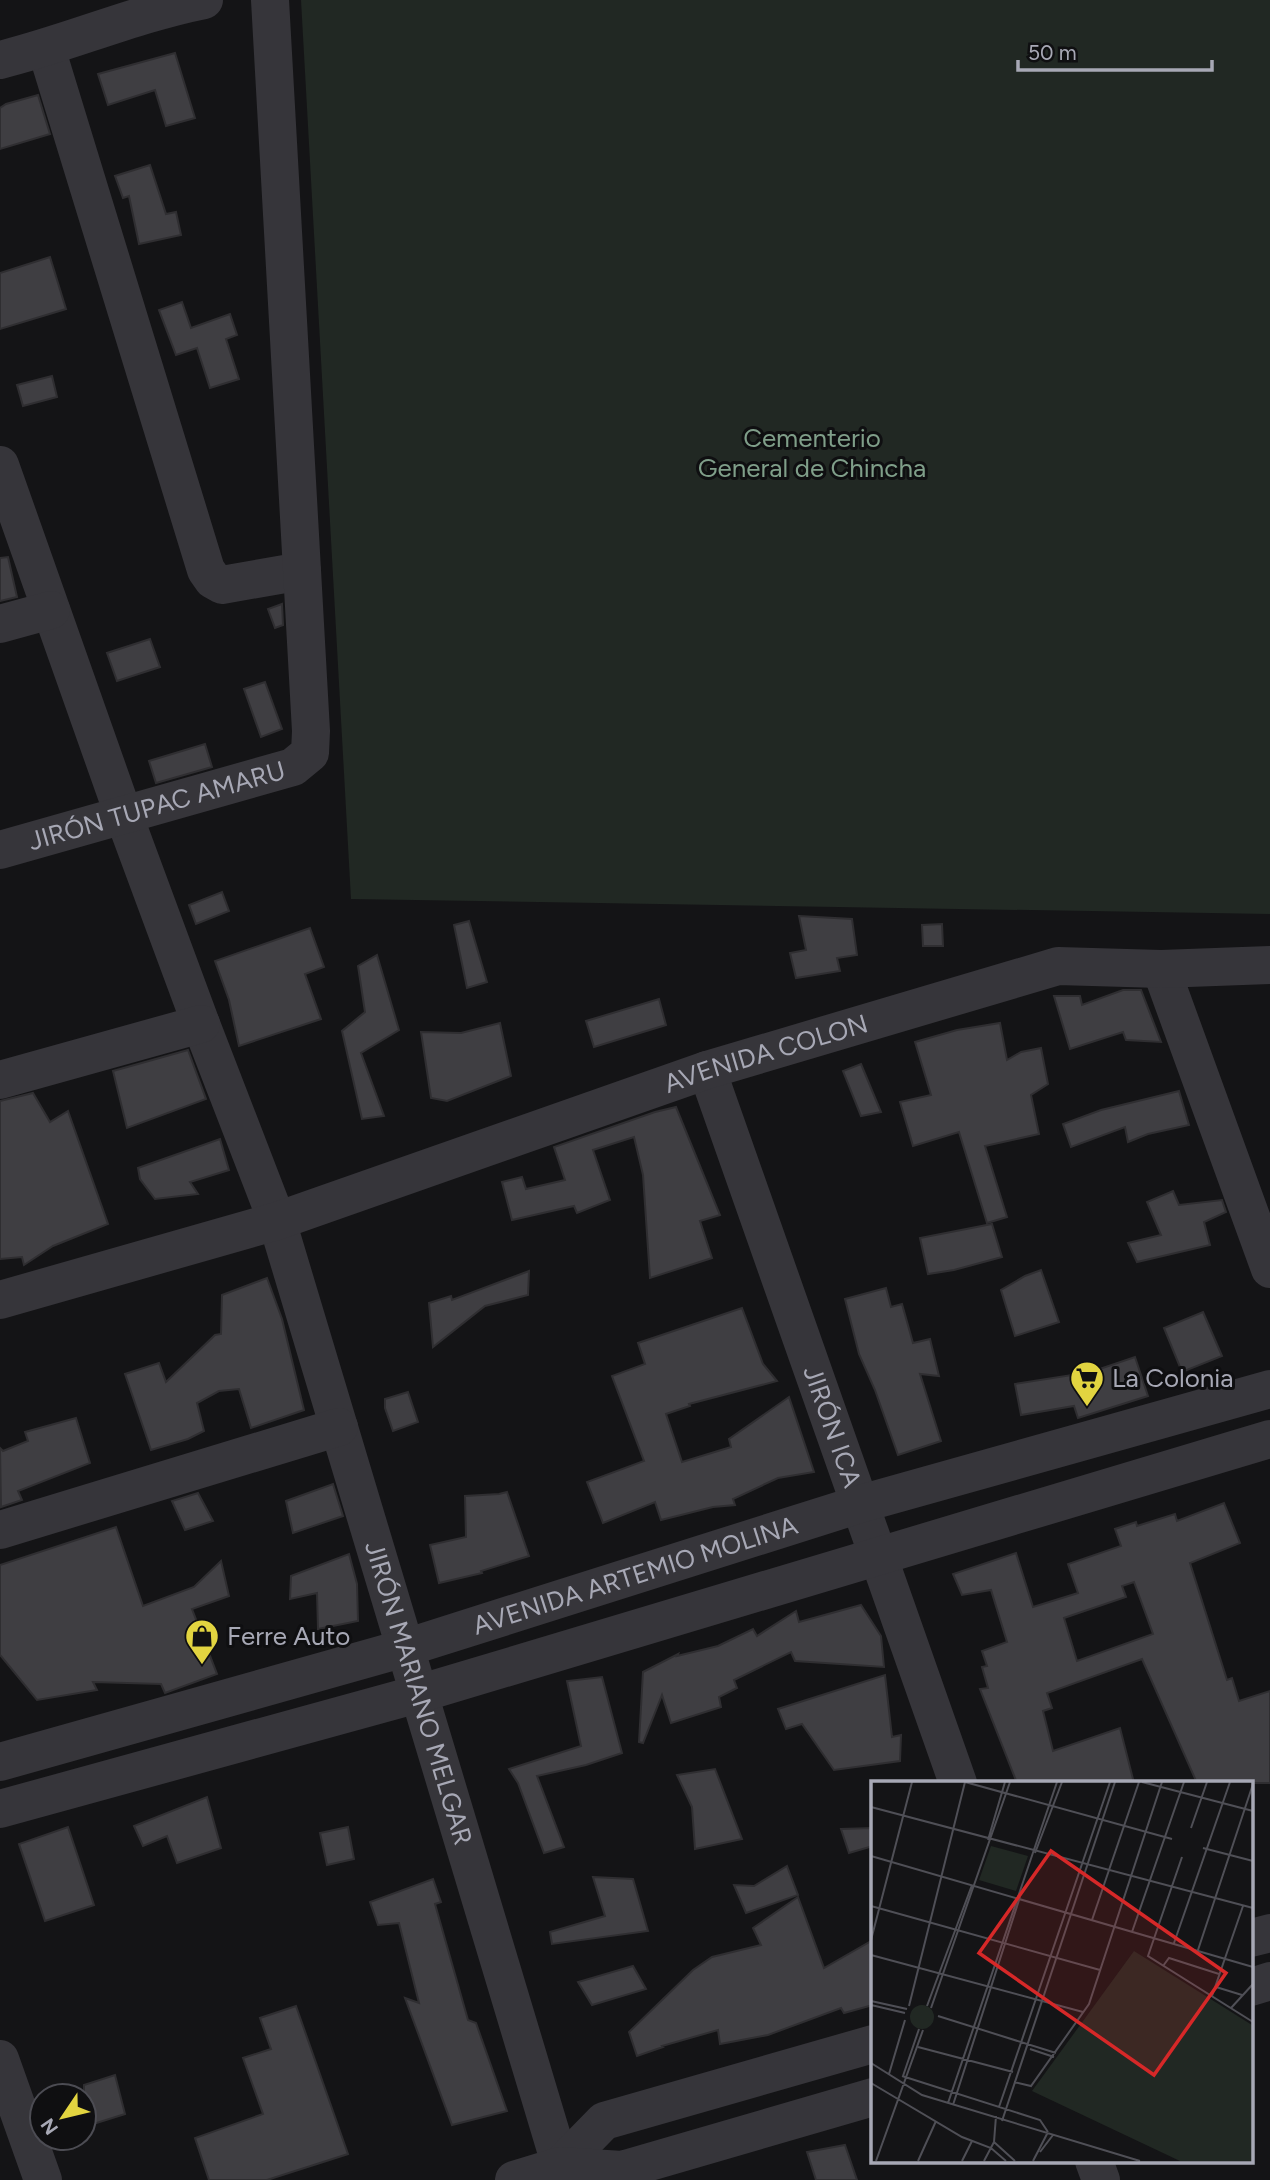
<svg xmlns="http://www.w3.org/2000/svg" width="1270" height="2180" viewBox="0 0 1270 2180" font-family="Figtree,sans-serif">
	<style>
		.green { fill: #212823 }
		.building { fill: #3f3e42; stroke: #2f2e31; stroke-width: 2; fill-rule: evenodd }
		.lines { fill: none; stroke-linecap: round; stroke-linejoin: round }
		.minor { stroke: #36353a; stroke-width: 38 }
		.labels { text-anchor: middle; stroke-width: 6; stroke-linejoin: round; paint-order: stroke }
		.park-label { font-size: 26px; fill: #7f9e89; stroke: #0f0f11 }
		.street-label { font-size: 26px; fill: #a7a8b5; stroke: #0f0f11 }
		.poi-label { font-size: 26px; fill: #a7a8b5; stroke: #0f0f11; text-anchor: start }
		.inset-road { fill: none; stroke: #4f4f56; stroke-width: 2 }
		.view { fill: #d62828; fill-opacity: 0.15; stroke: #d62828; stroke-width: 3.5 }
		.inset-edge { fill: none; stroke: #a7a8b5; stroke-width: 3.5 }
	</style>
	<rect width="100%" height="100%" fill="#141416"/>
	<path class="green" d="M301,0H1270V914L351,899Z"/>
	<g class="building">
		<path d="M175,53L195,118L166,126L155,90L108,105L98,74Z"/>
		<path d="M38,95L50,134L0,149V108L6,104Z"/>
		<path d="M150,165L166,214L176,212L181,235L139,244L129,196L123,198L115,176Z"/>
		<path d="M50,257L66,309L0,329V273Z"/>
		<path d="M182,302L191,328L230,314L237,335L226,339L239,379L210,388L197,348L176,355L159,310Z"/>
		<path d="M52,376L57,397L23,406L17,385Z"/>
		<path d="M8,557L17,597L0,601V558Z"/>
		<path d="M282,604L283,625L275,628L268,609Z"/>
		<path d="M150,639L160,667L117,681L107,653Z"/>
		<path d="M265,682L282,729L261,737L244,689Z"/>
		<path d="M205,744L212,767L156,783L149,761Z"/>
		<path d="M222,892L229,911L196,924L189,905Z"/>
		<path d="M799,916L852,919L857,955L837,958L840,971L796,978L790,953L806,950Z"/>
		<path d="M469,921L487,982L467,988L454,925Z"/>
		<path d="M942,924L943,946H923L922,925Z"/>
		<path d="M310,928L324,967L305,974L321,1019L239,1046L229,1000L215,961Z"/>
		<path d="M377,955L399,1030L361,1053L384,1116L362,1119L342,1031L365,1012L358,966Z"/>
		<path d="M1123,990H1141L1161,1042L1126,1040L1123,1032L1070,1049L1054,996H1080L1082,1005Z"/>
		<path d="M659,999L666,1025L594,1047L586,1021Z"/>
		<path d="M500,1023L511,1076L447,1101L431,1098L421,1032L461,1033Z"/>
		<path d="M1000,1023L1007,1060L1021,1052L1041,1048L1048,1084L1031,1095L1039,1134L985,1146L1007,1217L987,1223L959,1132L913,1146L900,1102L931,1095L915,1042L957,1030Z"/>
		<path d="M188,1050L206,1099L127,1128L113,1071Z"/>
		<path d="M861,1064L881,1112L861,1116L843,1071Z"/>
		<path d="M1179,1091L1189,1125L1148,1134L1128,1142L1125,1127L1071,1147L1063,1124L1101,1110Z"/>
		<path d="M33,1093L50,1122L68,1111L108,1224L53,1246L24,1265L22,1257L0,1259V1101Z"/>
		<path d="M676,1107L720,1215L700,1221L712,1258L650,1278L643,1175L634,1137L593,1150L610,1200L577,1213L574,1206L512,1220L502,1182L522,1177L526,1189L565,1180L554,1147L655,1112Z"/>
		<path d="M220,1139L229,1170L190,1182L198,1194L155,1199L140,1179L138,1168Z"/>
		<path d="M1173,1191L1179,1205L1222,1200L1226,1212L1204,1222L1210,1245L1137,1262L1128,1243L1161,1235L1147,1202Z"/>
		<path d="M992,1224L1002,1257L954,1270L928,1274L920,1238Z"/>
		<path d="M1041,1270L1059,1322L1015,1336L1001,1290L1025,1276Z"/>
		<path d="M529,1271L528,1295L485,1306L433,1347L429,1303L451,1296L452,1300Z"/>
		<path d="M267,1278L282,1319L304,1410L251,1428L239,1389L219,1391L197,1403L204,1431L188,1439L151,1450L125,1374L159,1363L166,1382L215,1335L221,1334L222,1295Z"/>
		<path d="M886,1288L891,1307L902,1304L913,1343L930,1339L939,1376L920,1374L941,1441L898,1455L875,1390L859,1354L845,1299Z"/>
		<path d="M742,1308L763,1364L777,1381L689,1404L690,1406L666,1414L682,1462L731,1447L729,1439L789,1397L814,1472L778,1478L733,1499L735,1505L713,1507L661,1520L655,1502L603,1523L587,1482L644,1461L612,1376L645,1364L638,1343Z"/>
		<path d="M1203,1312L1222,1356L1182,1372L1164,1328Z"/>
		<path d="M1135,1357L1148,1396L1078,1418L1074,1406L1021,1415L1015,1384L1078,1374L1079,1376Z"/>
		<path d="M408,1392L418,1422L393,1431L385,1408V1399Z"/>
		<path d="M76,1418L90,1463L18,1491L22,1500L1,1507L0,1448L3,1451L28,1441L25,1432Z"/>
		<path d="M333,1484L343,1516L293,1533L286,1501Z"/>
		<path d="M507,1492L529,1556L481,1571L482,1573L439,1583L430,1545L466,1537L465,1496L499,1494Z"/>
		<path d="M198,1493L213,1521L185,1530L172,1501Z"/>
		<path d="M1224,1503L1240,1543L1190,1563L1227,1680L1232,1678L1239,1701L1270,1691V1783H1197L1142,1659L1047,1693L1052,1708L1043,1711L1053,1751L1120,1728L1134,1783H1017L980,1689L988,1688L982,1667L987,1666L982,1651L1007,1642L991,1590L962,1595L953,1574L1016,1553L1033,1607L1078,1593L1068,1564L1121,1546L1115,1529L1136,1522L1137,1526L1175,1514L1177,1521ZM1134,1582L1153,1634L1077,1661L1064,1618L1126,1597L1122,1586Z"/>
		<path d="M116,1527L143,1606L194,1587L221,1561L229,1596L192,1609L217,1674L165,1693L161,1684L93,1682L97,1690L37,1700L0,1655V1565Z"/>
		<path d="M349,1554L357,1584L358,1621L318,1629L317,1593L290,1599L291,1576Z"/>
		<path d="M861,1605L881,1636L884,1667L795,1661L791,1652L734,1680L737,1688L719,1697L721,1707L671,1723L662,1695L643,1743L639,1742L643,1672L678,1654L677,1656L718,1646L753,1629L757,1636L796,1611L799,1622Z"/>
		<path d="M885,1675L892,1737L901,1735L900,1761L834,1770L802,1724L786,1729L778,1709Z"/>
		<path d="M602,1677L622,1753L586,1765L537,1776L564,1847L544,1853L518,1783L509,1769L581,1746L567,1681Z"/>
		<path d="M715,1769L742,1839L695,1849L692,1807L677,1775Z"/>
		<path d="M207,1797L221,1848L177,1863L167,1836L143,1846L134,1826Z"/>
		<path d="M68,1827L94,1905L45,1921L19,1844Z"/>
		<path d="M348,1827L354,1859L327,1865L320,1833Z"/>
		<path d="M873,1828V1846L849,1853L841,1829Z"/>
		<path d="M787,1866L798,1895L746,1913L734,1885L754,1886Z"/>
		<path d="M593,1877L633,1879L648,1931L552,1944L550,1932L605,1916Z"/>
		<path d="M433,1879L441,1902L435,1904L468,2020L476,2023L507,2111L452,2125L405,1998L419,2003L399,1923L378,1925L370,1902Z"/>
		<path d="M798,1897L824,1968L873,1940V2005L844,2013L841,2008L768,2035L720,2044L718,2030L662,2046L663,2047L637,2056L629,2032L693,1970L712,1957L761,1945L753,1928Z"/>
		<path d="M633,1966L646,1989L592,2005L578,1982Z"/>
		<path d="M296,2006L348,2154L267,2180H209L195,2138L263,2114L243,2058L271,2049L260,2018Z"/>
		<path d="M115,2075L125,2114L84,2127V2085Z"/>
		<path d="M845,2145L857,2180H816L807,2152Z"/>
	</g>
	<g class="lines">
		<g class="minor">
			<path d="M46,48L206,570L213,580L222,585L302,571"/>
			<path d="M0,60C69,43 134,14 204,0"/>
			<path id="s1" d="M0,465L124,816L201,1024L277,1221L565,2180"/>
			<path d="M0,624L51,610"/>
			<path id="s2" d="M0,850L293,767L310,753L311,731L270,0"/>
			<path d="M1161,969L1270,1269"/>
			<path id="s3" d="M707,1070L958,1783"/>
			<path d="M0,1080L201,1024"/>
			<path id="s4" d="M0,1300L277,1221L707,1070L1058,966L1161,969L1270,965"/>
			<path d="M0,1530L339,1427"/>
			<path id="s5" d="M0,1762L405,1648L860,1504L1270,1389"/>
			<path d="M0,1809L418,1694L1270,1439"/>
			<path d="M1251,1938L1270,1933"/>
			<path d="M1251,1987L1270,1981"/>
			<path d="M0,2059L43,2180"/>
			<path d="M1094,2161L1101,2180"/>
			<path d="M560,2166L604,2121L873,2044"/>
			<path d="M514,2180L560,2166L622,2170L873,2097"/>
		</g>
	</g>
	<defs>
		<g id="supermarket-pin" transform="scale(1.75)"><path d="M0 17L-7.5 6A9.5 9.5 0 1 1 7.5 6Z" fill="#e2d440" stroke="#0f0f11"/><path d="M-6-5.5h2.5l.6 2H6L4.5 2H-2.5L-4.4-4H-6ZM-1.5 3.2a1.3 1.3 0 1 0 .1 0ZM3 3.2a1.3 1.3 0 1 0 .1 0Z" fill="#111"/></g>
		<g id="shop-pin" transform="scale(1.75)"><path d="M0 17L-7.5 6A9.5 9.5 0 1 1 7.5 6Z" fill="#e2d440" stroke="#0f0f11"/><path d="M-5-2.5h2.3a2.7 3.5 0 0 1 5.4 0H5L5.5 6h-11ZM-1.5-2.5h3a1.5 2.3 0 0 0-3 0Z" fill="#111"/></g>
	</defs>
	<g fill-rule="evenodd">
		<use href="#supermarket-pin" x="1087" y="1378"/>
		<use href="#shop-pin" x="202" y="1636"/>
	</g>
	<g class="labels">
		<g class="park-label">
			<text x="812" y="447">Cementerio<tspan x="812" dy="30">General de Chincha</tspan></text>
		</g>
		<g class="street-label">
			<text dy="9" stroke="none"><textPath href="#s2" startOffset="163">JIRÓN TUPAC AMARU</textPath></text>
			<text dy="9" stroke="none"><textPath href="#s4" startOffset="805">AVENIDA COLON</textPath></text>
			<text dy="9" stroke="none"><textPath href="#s3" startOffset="378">JIRÓN ICA</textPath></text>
			<text dy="9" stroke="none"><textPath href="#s5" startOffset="662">AVENIDA ARTEMIO MOLINA</textPath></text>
			<text dy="9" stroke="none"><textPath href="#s1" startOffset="1298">JIRÓN MARIANO MELGAR</textPath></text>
		</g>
		<g class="poi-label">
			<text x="1112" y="1387">La Colonia</text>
			<text x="227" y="1645">Ferre Auto</text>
		</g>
	</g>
	<g transform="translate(871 1781)">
		<rect width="382" height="382" fill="#141416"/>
		<path d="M120,65L157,75L145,110L108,99ZM263,170L381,244V380H309L161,310ZM39 236a12 12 0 1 1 24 0a12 12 0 1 1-24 0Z" fill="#212823"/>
		<path class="inset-road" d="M94,1L301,58M271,1L382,30M0,26L382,127M320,47L336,1M117,59L134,1M332,67L382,80M164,72L191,1M0,75L382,186M311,76L277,175L382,241M0,125L229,189M221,139L268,1M261,151L313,1M0,159L41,1M303,162L359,1M327,169L382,3M0,174L212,231M292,185L298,177L348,193M345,206L371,214M341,215L372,125M0,220L36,228M0,224L34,232M38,225L94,1M56,225L101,104M60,227L139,1M360,227L382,203M67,235L185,272M47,266L142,291M159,268L183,276M0,282L51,314L269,380M18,293L34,239M31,295L169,339L177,351M32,295L48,248M143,301L160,305L218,223L291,1M0,302L91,356L120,367L135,380M77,322L186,1M82,324L149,116M128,326L239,1M131,340L244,1M123,361L144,380M169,371L182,354M5,380L52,249M47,380L65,340M91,380L101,360M113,380L123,361L125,335M162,380L177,351"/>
		<path class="view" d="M180,70L355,192L283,294L108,172Z"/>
		<rect width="382" height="382" class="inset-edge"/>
	</g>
	<g transform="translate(63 2117) rotate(235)"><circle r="33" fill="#0f0f11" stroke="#4c4c53" stroke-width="2"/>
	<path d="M0-5L12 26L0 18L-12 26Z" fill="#e2d440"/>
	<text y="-10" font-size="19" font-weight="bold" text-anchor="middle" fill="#a7a8b5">N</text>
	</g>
	<path d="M1018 60v10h194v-10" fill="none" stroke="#a7a8b5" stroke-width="3.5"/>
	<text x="1028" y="60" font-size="21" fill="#a7a8b5" stroke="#0f0f11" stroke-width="5" paint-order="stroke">50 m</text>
</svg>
